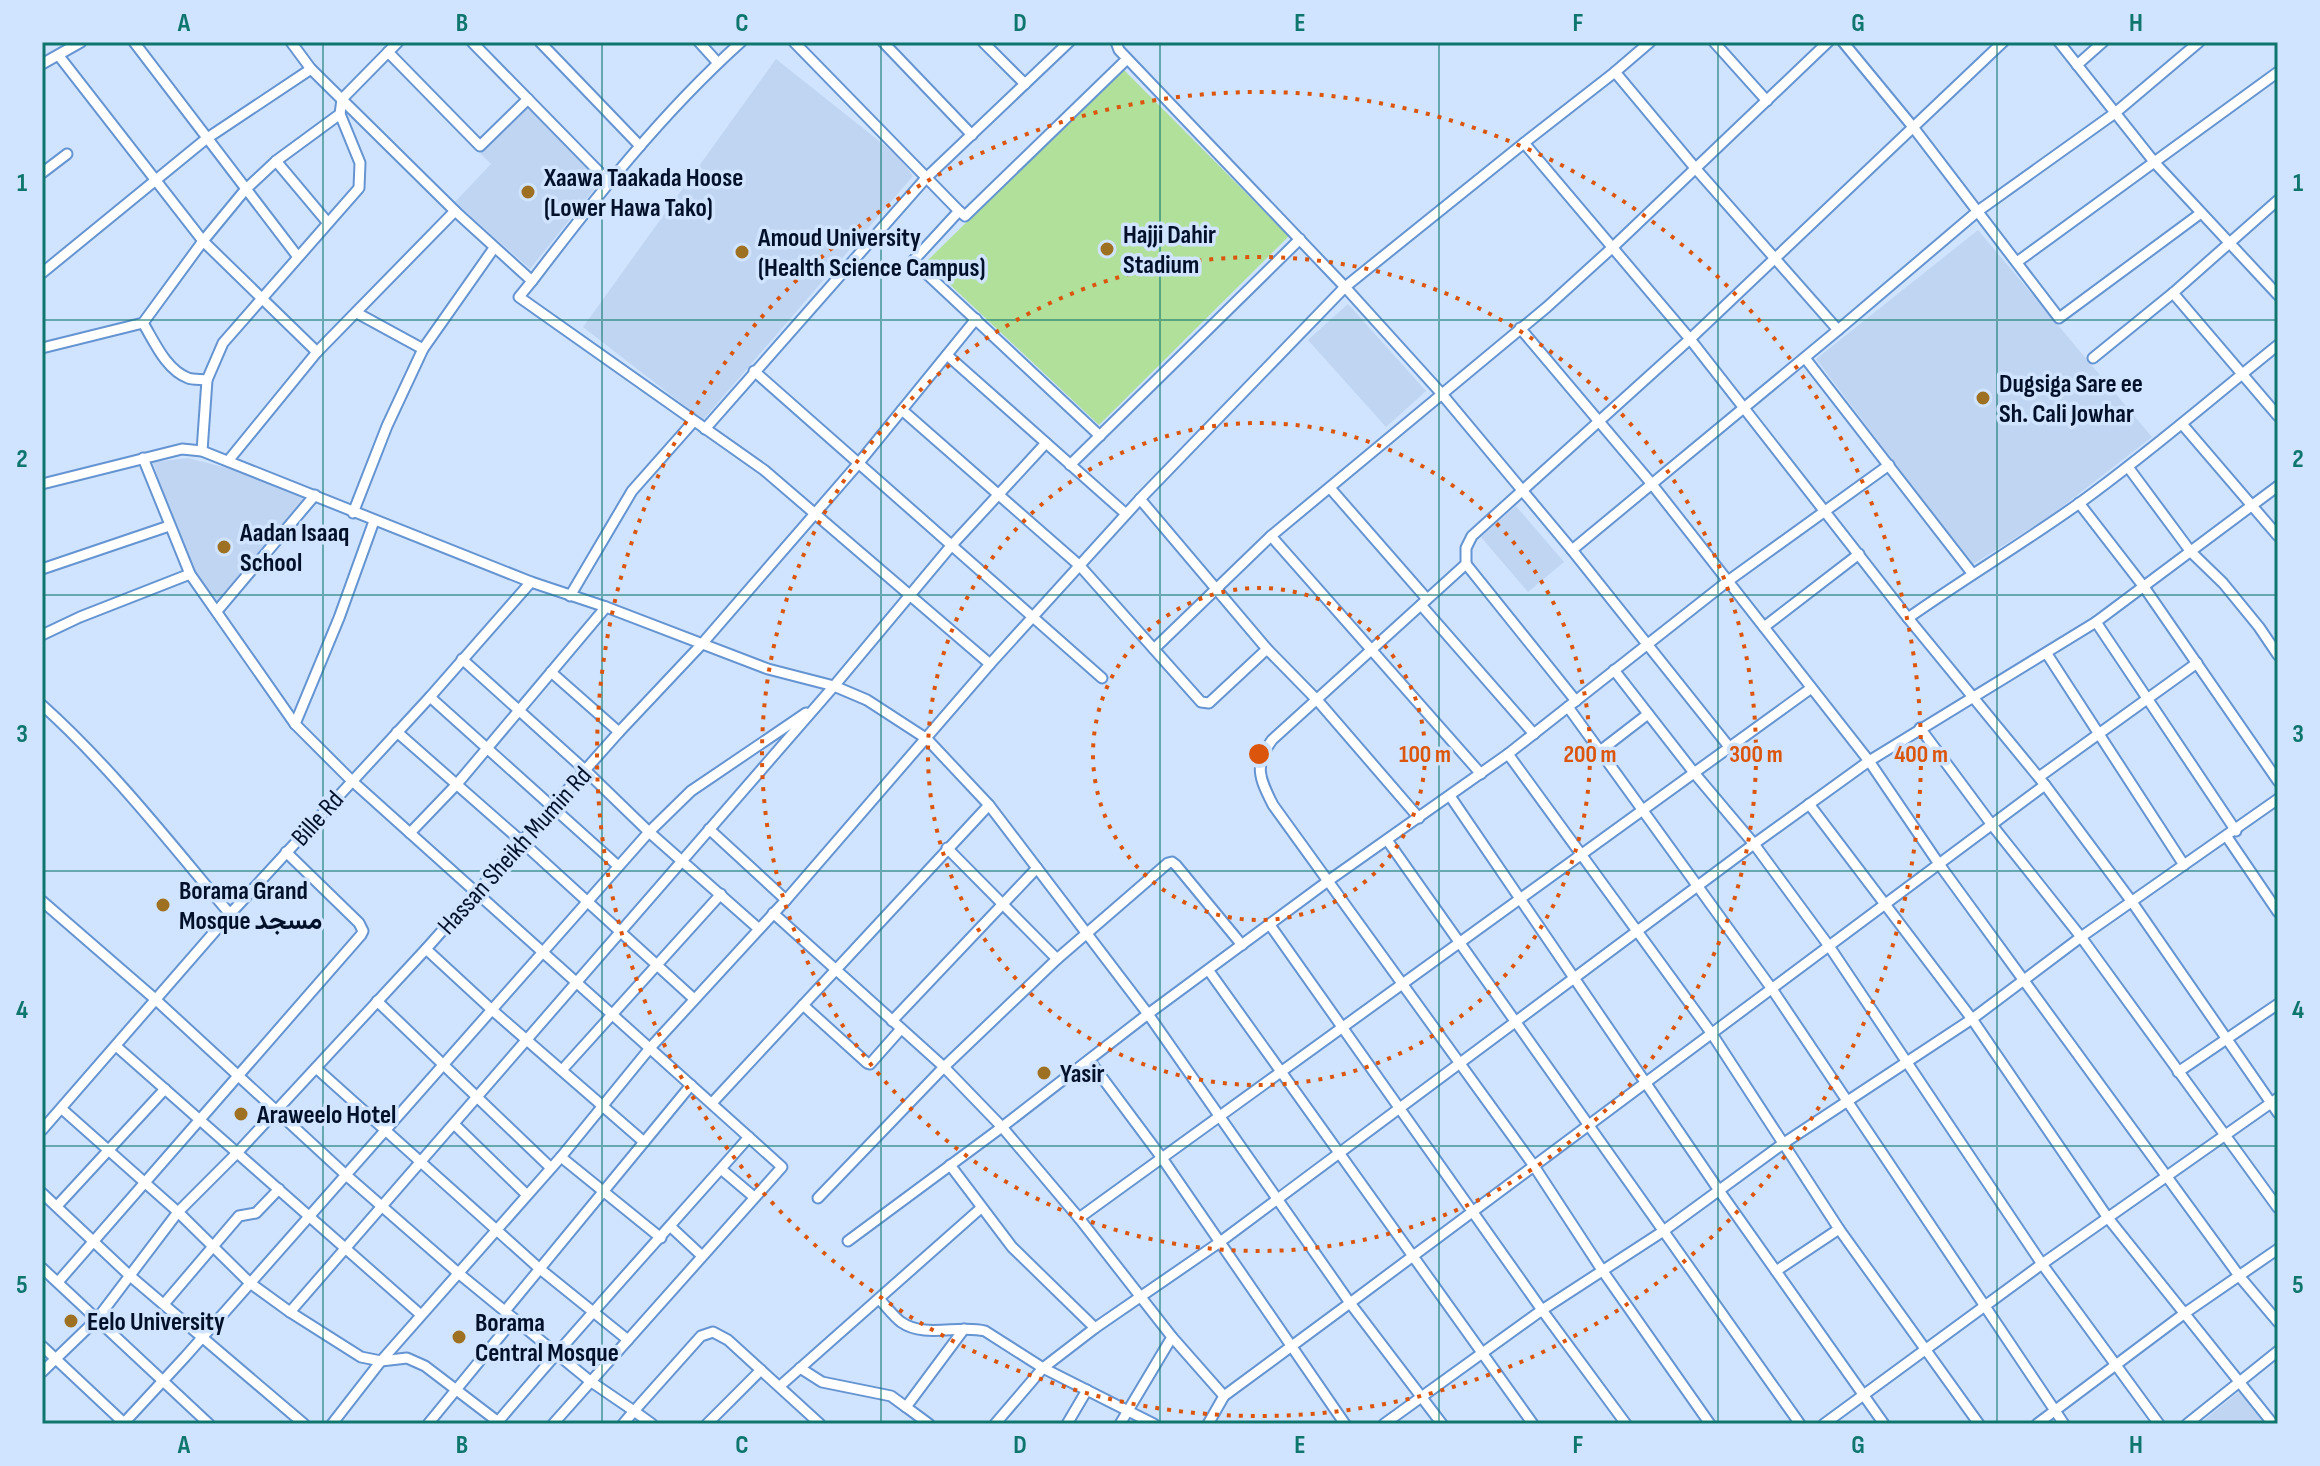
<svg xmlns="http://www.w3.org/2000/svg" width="2320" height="1466" viewBox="0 0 2320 1466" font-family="'Sofia Sans Condensed',Vazirmatn,sans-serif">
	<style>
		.built { fill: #bfd5f2 }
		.green { fill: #b0e09a }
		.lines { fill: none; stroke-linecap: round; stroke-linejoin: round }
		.minor-casing { stroke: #6594d2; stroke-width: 13 }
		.minor { stroke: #fff; stroke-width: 9 }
		.grid { fill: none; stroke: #0f766e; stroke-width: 2; stroke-opacity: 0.55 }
		.ring { fill: none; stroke: #dc550d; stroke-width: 4; stroke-dasharray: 4 8 }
		.poi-dot { fill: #9e7022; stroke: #d0e4ff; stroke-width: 3 }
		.labels { text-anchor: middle; stroke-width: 7; stroke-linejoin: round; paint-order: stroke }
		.poi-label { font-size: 26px; font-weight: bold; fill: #021129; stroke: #d0e4ff; text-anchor: start }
		.street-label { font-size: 26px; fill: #021129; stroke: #d0e4ff }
		.centre { fill: #dc550d; stroke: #d0e4ff; stroke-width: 4 }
		.ring-label { font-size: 24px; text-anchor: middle; font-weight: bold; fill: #dc550d; stroke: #d0e4ff; stroke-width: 7; stroke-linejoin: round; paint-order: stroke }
		.neatline { fill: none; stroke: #0f766e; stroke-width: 3 }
		.grid-label { font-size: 26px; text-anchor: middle; font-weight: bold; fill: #0f766e }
	</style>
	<rect width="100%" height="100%" fill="#d0e4ff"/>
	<g class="built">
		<path d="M776,59L898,156L913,176L703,420L583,327Z"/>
		<path d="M528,107L600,182L530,269L455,202L491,164L480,153Z"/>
		<path d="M1978,230L2152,437L2049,517L1972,565L1816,359Z"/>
		<path d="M1348,304L1426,391L1386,427L1308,340Z"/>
		<path d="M188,458L231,469L304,499L218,604L194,571L172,523L153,462Z"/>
		<path d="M1516,506L1564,562L1528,592L1481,537Z"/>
		<path d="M2240,1391L2266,1424H2199Z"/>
	</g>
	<path class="green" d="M1123,69L1289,236L1099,425L926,262Z"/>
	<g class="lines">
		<g class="minor-casing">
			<g id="minor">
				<path d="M134,42L298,257"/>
				<path d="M291,42L311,69L455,211L532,281C596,197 662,113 741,42"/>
				<path d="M472,42L608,181"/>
				<path d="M540,42L640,146"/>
				<path d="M699,42L718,63"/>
				<path d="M794,42L959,211L913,261L1100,436"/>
				<path d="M883,42L972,135"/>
				<path d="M983,42L1025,84"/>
				<path d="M1116,42L1119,50L1345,287L1441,393L1572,550L1730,748"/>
				<path d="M1650,42L1615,72L1524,143L1690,339L1908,618L2045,785L2132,902L2278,1113"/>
				<path d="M1714,42L1767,101"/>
				<path d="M1843,42L1913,127L2059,318L2201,213"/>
				<path d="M2059,42L2155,163L2278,295"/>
				<path d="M388,52L480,146L528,99"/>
				<path d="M59,56L203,241L317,352"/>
				<path d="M42,64L81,42"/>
				<path d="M2077,65L2103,42"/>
				<path d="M1615,72L1696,169L1838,330"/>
				<path d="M276,161L328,223"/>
				<path d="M42,173L67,154"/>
				<path d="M959,211L965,216L1127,59"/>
				<path d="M2017,262L2278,72"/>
				<path d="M42,273L206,139L311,69"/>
				<path d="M532,281L519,297L764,470L990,664"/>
				<path d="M2173,293L2278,416"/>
				<path d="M357,313L423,349"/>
				<path d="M143,323C154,341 166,370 188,378C193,380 202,379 207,380"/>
				<path d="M1520,328L1651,483L1869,761L1939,864L2240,1277L2278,1322"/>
				<path d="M42,348L143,323L203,241L245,190L276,161L340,114L342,99L398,42"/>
				<path d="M947,355L1126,514"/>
				<path d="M1805,358L1972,573"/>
				<path d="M2093,358L2173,293L2278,200"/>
				<path d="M754,371L1102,678"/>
				<path d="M902,410L1080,566L1201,702L1209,703L1267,649"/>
				<path d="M2182,424L2278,536"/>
				<path d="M705,429L926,178L1069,42"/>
				<path d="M202,451L207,380L223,343L359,188L360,163L340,114"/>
				<path d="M143,458L190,574L295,724L351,780L782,1167L553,1424"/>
				<path d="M228,461L317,352L455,211"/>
				<path d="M1070,465L1300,239"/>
				<path d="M2128,467L2191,552L2223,583L2259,627L2278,655"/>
				<path d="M42,484L182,449L202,451L531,582L606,607L768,669L834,686L867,700L927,739L989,805L1148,1014L1350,1303L1442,1424"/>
				<path d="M1330,488L1427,599"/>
				<path d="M1140,499L1267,649L1318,701L1419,818"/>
				<path d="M2079,503L2144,587L2278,781"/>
				<path d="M353,513L387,426L423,349L494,248"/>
				<path d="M1271,536L1481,774"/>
				<path d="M1572,550L1838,330L1978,211L2115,113L2199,42"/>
				<path d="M1466,564L1576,701"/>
				<path d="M42,569L169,526"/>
				<path d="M570,596L632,491L694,421"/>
				<path d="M1421,605L1534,734"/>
				<path d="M217,611L315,495"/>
				<path d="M1908,618C1965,578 2025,542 2081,502C2149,453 2212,398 2278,345"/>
				<path d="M2096,622L2236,831"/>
				<path d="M1764,627L1859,554"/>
				<path d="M42,635L80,617L190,574"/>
				<path d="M1154,649L1271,536L1547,307L1613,247L1828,42"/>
				<path d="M2047,654L2184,865"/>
				<path d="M462,659L585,770L649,832L759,929"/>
				<path d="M1614,670L1695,774L1754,844L1829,946L2042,1264L2159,1424"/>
				<path d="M551,672L619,732"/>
				<path d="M430,697L617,865"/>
				<path d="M42,705C111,767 170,843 230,914"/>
				<path d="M1568,707L1772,989L2064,1424"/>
				<path d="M295,724L339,618L374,521"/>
				<path d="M1920,728L1992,825L2081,937L2278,1208"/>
				<path d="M397,732L521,841L693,998"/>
				<path d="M1600,751L1648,714"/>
				<path d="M1508,754L1712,1034L1839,1229L1979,1424"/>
				<path d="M2039,777L2197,663"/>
				<path d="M1450,796L1718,1189L1884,1424"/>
				<path d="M1809,804L1972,1019L2108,1218L2273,1424"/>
				<path d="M709,829L786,900"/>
				<path d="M410,833L457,784L606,607"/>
				<path d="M2227,837L2278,912"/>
				<path d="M1387,840L1800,1424"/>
				<path d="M947,848L1057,959"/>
				<path d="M42,901L155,999L346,1175L457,1272L590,1381L634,1411L701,1336L713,1332L728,1340L820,1424"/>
				<path d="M773,913L944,1067L1002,1127L1079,1218L1172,1337L1224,1396"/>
				<path d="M1270,925L1542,1310L1626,1424"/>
				<path d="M426,949L491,1009L644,1142"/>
				<path d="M1209,971L1533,1424"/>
				<path d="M377,1001L551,1168"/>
				<path d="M803,1005L867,1063L870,1064L901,1029"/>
				<path d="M892,1021L1037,868"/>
				<path d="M116,1046L421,1315"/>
				<path d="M1089,1060L1162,1158L1345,1424"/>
				<path d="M316,1068L540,1269L628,1340"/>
				<path d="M562,1070L721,894"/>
				<path d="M2178,1072L2278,1004"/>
				<path d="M712,1103L989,805"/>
				<path d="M62,1109L178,1212L250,1283L290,1312L361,1357L381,1361L407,1358L425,1366L501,1424"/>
				<path d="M454,1124L527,1195"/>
				<path d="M42,1130L230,914L430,697L531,582"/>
				<path d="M561,1157L661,1238"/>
				<path d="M950,1165L1012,1247L1095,1328"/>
				<path d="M721,1169L754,1197"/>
				<path d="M42,1193L129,1275L304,1424"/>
				<path d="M818,1198L944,1067L1057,959L1168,863L1172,862L1176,865L1242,945"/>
				<path d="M57,1206L165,1089"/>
				<path d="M1079,1218L1810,689"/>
				<path d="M671,1227L702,1256"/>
				<path d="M848,1241L1002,1127L1148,1014L1328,881L1508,754L1728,581L1889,465"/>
				<path d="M42,1268L209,1424"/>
				<path d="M1776,1271L1839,1229"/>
				<path d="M58,1282L361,935L363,931L359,923L286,852"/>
				<path d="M879,1299C886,1306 893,1316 901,1322C925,1339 959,1324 985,1331L1043,1368L1154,1424"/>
				<path d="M164,1304L239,1216L256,1213L279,1189"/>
				<path d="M505,1311L691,1085"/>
				<path d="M290,1312L834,686L951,546L1046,443"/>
				<path d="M42,1346L125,1424"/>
				<path d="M800,1368L822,1382L891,1396L906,1407"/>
				<path d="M42,1372L97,1319L178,1212L237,1153L426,949L619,732L701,645L858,464L976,319"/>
				<path d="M780,1386L981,1208"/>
				<path d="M123,1424L185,1357L649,832L691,791L806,713"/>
				<path d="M332,1424L381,1361L561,1157L650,1048L786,900L990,664L1140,499L1345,287L1524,143"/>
				<path d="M428,1424L514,1319"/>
				<path d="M496,1424C578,1327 664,1233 749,1137"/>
				<path d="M623,1424L634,1411L652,1424"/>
				<path d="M707,1424L761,1370"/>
				<path d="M929,1424L906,1407L964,1329"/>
				<path d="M995,1424L1043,1368L1095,1328L1220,1242L1754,844L1869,761L2096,622L2278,486"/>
				<path d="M1067,1424L1087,1390"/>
				<path d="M1120,1424L1172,1337"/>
				<path d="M1208,1424L1224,1396L1350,1303L2045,785"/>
				<path d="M1384,1424L1542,1310L1662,1232L1784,1143L1972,1019L2081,937L2278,799"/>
				<path d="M1710,1424L1602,1270L1534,1166L1273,805C1260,779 1253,766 1272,740L1466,564V548L1472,536L1690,339L2003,42"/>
				<path d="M1824,1424L2042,1264L2278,1098"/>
				<path d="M2037,1424L2185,1313L2278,1249"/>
				<path d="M2187,1424L2278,1351"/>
			</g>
		</g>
		<use href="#minor" class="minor"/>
	</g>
	<path class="grid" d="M323,42V1424M602,42V1424M881,42V1424M1160,42V1424M1439,42V1424M1718,42V1424M1997,42V1424M42,320H2278M42,595H2278M42,871H2278M42,1146H2278"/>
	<g class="ring">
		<circle cx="1259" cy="754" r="166"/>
		<circle cx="1259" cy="754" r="331"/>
		<circle cx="1259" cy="754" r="497"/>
		<circle cx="1259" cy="754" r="662"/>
	</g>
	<g class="poi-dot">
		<circle cx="528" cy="192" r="8"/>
		<circle cx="1107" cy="249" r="8"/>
		<circle cx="742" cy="252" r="8"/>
		<circle cx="1983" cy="398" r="8"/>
		<circle cx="224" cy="547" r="8"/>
		<circle cx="163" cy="905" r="8"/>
		<circle cx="1044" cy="1073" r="8"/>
		<circle cx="241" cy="1114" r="8"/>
		<circle cx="71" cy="1321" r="8"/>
		<circle cx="459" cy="1337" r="8"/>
	</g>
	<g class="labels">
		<g class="poi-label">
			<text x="544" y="186">Xaawa Taakada Hoose<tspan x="544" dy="30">(Lower Hawa Tako)</tspan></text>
			<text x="1123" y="243">Hajji Dahir<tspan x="1123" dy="30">Stadium</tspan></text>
			<text x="758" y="246">Amoud University<tspan x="758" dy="30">(Health Science Campus)</tspan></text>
			<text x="1999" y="392">Dugsiga Sare ee<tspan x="1999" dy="30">Sh. Cali Jowhar</tspan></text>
			<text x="240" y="541">Aadan Isaaq<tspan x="240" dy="30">School</tspan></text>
			<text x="179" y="899">Borama Grand<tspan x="179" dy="30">Mosque مسجد</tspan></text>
			<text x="1060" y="1082">Yasir</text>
			<text x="257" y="1123">Araweelo Hotel</text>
			<text x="87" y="1330">Eelo University</text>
			<text x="475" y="1331">Borama<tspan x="475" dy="30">Central Mosque</tspan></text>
		</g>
		<g class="street-label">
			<text transform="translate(317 818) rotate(-48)" y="9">Bille Rd</text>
			<text transform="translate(514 850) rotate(-48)" y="9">Hassan Sheikh Mumin Rd</text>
		</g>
	</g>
	<circle cx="1259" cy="754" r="12" class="centre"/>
	<g class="ring-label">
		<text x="1425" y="762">100 m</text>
		<text x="1590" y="762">200 m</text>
		<text x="1756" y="762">300 m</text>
		<text x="1921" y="762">400 m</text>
	</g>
	<rect width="2320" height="1466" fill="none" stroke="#d0e4ff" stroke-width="88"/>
	<rect x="44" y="44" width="2232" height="1378" class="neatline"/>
	<g class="grid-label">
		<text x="184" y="31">A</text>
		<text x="462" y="31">B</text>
		<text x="742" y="31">C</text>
		<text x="1020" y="31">D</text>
		<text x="1300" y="31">E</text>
		<text x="1578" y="31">F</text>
		<text x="1858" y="31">G</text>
		<text x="2136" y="31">H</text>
		<text x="22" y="191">1</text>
		<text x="2298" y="191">1</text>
		<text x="22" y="467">2</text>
		<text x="2298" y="467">2</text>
		<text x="22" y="742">3</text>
		<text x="2298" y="742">3</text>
		<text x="22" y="1018">4</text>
		<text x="2298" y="1018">4</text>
		<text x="22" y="1293">5</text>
		<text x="2298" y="1293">5</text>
		<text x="184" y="1453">A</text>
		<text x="462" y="1453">B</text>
		<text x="742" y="1453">C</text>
		<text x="1020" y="1453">D</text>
		<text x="1300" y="1453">E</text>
		<text x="1578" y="1453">F</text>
		<text x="1858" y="1453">G</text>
		<text x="2136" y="1453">H</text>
	</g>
</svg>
